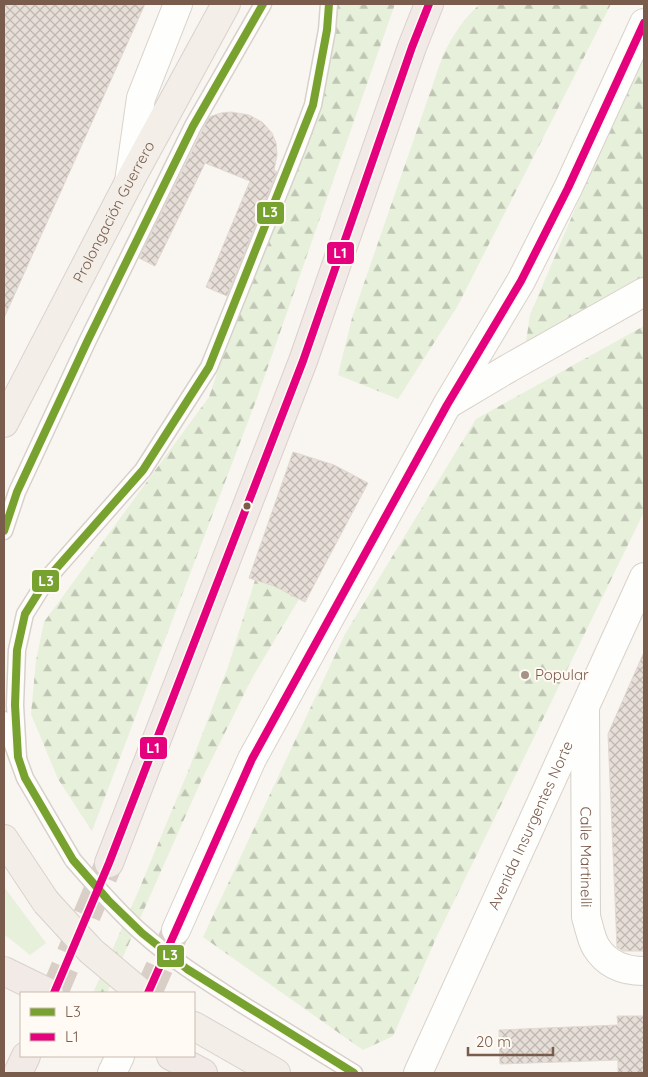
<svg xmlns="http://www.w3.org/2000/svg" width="648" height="1077" viewBox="0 0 648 1077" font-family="Quicksand,sans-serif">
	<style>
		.forest { fill: url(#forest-firs) }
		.garden { fill: #e7f0db }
		.building { fill: url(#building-cross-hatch); stroke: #e2d8d2 }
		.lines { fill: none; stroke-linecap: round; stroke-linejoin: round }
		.secondary-tunnel { stroke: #d9cfc7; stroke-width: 28; stroke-dasharray: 28 14; stroke-linecap: butt }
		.motorway-tunnel { stroke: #d9cfc7; stroke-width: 28; stroke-dasharray: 28 14; stroke-linecap: butt }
		.service-casing { stroke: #d7d1cb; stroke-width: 19 }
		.minor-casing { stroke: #d7d1cb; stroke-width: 30 }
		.secondary-casing { stroke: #d9d2cb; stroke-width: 30 }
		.primary-casing { stroke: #dad1cc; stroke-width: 30 }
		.motorway-casing { stroke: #dad1cc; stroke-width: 30 }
		.service { stroke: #fefefd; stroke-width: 16 }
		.minor { stroke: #fefefd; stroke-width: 28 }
		.secondary { stroke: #fefefd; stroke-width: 28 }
		.primary { stroke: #f3eee8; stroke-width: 28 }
		.motorway { stroke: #f2eae7; stroke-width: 28 }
		.service-bridge-casing { stroke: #d7d1cb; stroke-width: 19; stroke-linecap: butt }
		.primary-bridge-casing { stroke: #dad1cc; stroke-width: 30; stroke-linecap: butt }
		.service-bridge { stroke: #fefefd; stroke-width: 16 }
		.primary-bridge { stroke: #f3eee8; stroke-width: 28 }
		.bus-1-casing { stroke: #fffaf3; stroke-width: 11 }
		.bus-2-casing { stroke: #fffaf3; stroke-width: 11 }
		.bus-1 { stroke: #78a22f; stroke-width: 8 }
		.bus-2 { stroke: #e5007d; stroke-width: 8 }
		.bus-dot { fill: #7a5c4d; stroke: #fffaf3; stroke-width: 2 }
		.poi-dot { fill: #a69286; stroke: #fffaf3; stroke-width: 2 }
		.labels { text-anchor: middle; stroke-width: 4; stroke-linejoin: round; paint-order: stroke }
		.street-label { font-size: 15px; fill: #7a5c4d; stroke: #fffaf3 }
		.poi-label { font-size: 15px; fill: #7a5c4d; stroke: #fffaf3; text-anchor: start }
		.line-badge { stroke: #fffaf3; stroke-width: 2 }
		.badge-label { font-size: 14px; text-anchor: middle; font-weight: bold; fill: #fff }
	</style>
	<defs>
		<pattern id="forest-firs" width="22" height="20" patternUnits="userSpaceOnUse" patternTransform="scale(1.25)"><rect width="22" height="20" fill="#e7f0db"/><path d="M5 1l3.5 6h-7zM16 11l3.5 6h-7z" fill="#c0c6b4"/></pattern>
		<pattern id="building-cross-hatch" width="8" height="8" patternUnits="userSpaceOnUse" patternTransform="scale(1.25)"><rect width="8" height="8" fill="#e6ded7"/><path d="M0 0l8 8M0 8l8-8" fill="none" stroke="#bfb7b1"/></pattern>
	</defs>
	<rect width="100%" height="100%" fill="#f9f5f0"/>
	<g class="forest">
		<path d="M330,4H395L257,398L92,831L58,779L31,714L36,661L44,622L209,397L310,96Z"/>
		<path d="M480,4H611L457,307L398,399L338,375L352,318L443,55C453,35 463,19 480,4Z"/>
		<path d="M644,47V281L544,338L526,342L530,315Z"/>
		<path d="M644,326V512L437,936L393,1036L363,1050L203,937L345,634L476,419Z"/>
		<path d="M255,580L273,585L299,599L252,678L201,781L107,993H93L138,892L187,774L228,667Z"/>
	</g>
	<path class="garden" d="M4,887L46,943L30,955L4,934Z"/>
	<g class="building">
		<path d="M4,4H145L4,318Z"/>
		<path d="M231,112L249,115L262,122L272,133L276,143L277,155L274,170L277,172L227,296L206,287L250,181L205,163L155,266L139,258L209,117L221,113Z"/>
		<path d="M293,452L334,465L368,483L305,602L274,586L249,578Z"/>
		<path d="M644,652V951H623L617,947L608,734Z"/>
		<path d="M617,1016H644V1073H618V1060L500,1064L499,1030L618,1025Z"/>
	</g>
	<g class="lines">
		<path class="secondary-tunnel" d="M148,993L176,930"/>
		<path class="motorway-tunnel" d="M54,993L109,863"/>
		<g class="service-casing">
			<g id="service">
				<path d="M4,531L17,492L87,342L193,126L263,4"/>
				<path d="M4,720L25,778L73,860"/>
				<path d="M18,757L15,705L17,650L25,614L47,579L143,470L209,367L297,148L313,105L327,30L329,4"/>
				<path d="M240,1003L354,1073"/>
			</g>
		</g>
		<g class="minor-casing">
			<g id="minor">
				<path id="s1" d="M585,708L586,917C589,926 591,939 596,947C607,965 625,971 644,971"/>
			</g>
		</g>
		<g class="secondary-casing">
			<g id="secondary">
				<path d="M129,182L141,98L178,4"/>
				<path d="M450,403L509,368L644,292"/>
				<path d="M176,930L252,759L447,405L521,281L568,188L644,23"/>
				<path d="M112,1073L120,1056"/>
				<path id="s2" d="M418,1073L644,577"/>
			</g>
		</g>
		<g class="primary-casing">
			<g id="primary">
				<path id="s3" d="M4,423L128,184L226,4"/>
				<path d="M4,839L46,902"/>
				<path d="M194,1026L276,1073"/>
			</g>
		</g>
		<g class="motorway-casing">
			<g id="motorway">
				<path d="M109,863L303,361L412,47L429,4"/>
				<path d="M4,971L49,993"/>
				<path d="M171,1056L203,1073"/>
				<path d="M18,1073L26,1056"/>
			</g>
		</g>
		<use href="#service" class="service"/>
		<use href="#minor" class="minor"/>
		<use href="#secondary" class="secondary"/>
		<use href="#primary" class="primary"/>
		<use href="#motorway" class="motorway"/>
		<g class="service-bridge-casing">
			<path id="service-bridge" d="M73,860C95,885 117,911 142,933C172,960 206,981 240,1003"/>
		</g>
		<g class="primary-bridge-casing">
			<path id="primary-bridge" d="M46,902L91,951L141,993"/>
		</g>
		<use href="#service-bridge" class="service-bridge"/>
		<use href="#primary-bridge" class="primary-bridge"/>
		<g class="bus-1-casing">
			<g id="bus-1">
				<path d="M329,4L327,30L313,105L209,367L143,470L47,579L25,614L17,650L15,705L18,757L25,778L73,860L108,900L142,933L187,969L354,1073"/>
				<path d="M4,531L17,492L87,342L193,126L263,4"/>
			</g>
		</g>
		<g class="bus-2-casing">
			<g id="bus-2">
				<path d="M54,993L109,863L303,361L412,47L429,4"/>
				<path d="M148,993L252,759L447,405L521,281L568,188L644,23"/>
			</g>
		</g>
		<use href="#bus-1" class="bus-1"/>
		<use href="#bus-2" class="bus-2"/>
	</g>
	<circle class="bus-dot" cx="247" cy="506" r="4.5"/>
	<circle class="poi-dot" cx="525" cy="675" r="5"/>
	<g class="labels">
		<g class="street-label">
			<text dy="5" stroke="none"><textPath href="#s3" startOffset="238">Prolongación Guerrero</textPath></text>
			<text dy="5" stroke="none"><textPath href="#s2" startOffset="272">Avenida Insurgentes Norte</textPath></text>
			<text dy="5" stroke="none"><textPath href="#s1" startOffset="149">Calle Martinelli</textPath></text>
		</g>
		<g class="poi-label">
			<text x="535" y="680">Popular</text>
		</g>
	</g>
	<g class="line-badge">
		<rect x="256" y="201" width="29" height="24" rx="5" fill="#78a22f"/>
		<rect x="326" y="241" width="29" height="24" rx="5" fill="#e5007d"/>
		<rect x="31" y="569" width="29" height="24" rx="5" fill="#78a22f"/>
		<rect x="139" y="736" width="29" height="24" rx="5" fill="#e5007d"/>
		<rect x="156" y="944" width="29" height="24" rx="5" fill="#78a22f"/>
	</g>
	<g class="badge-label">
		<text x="270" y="217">L3</text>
		<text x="340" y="258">L1</text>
		<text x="46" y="586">L3</text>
		<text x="153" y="753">L1</text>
		<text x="170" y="960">L3</text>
	</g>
	<rect width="648" height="1077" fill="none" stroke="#7a5c4d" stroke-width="10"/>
	<rect x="20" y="992" width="175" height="65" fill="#fffaf3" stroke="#cabbb1"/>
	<rect x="30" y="1008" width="25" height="8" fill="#78a22f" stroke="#cabbb1"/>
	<text x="65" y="1017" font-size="15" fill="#7a5c4d">L3</text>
	<rect x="30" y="1033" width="25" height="8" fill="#e5007d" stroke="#cabbb1"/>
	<text x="65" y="1042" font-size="15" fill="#7a5c4d">L1</text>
	<path d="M468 1047v8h85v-8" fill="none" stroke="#7a5c4d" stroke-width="2.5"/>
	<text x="476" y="1047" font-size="15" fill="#7a5c4d" stroke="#fffaf3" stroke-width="4" paint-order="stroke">20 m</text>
</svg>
